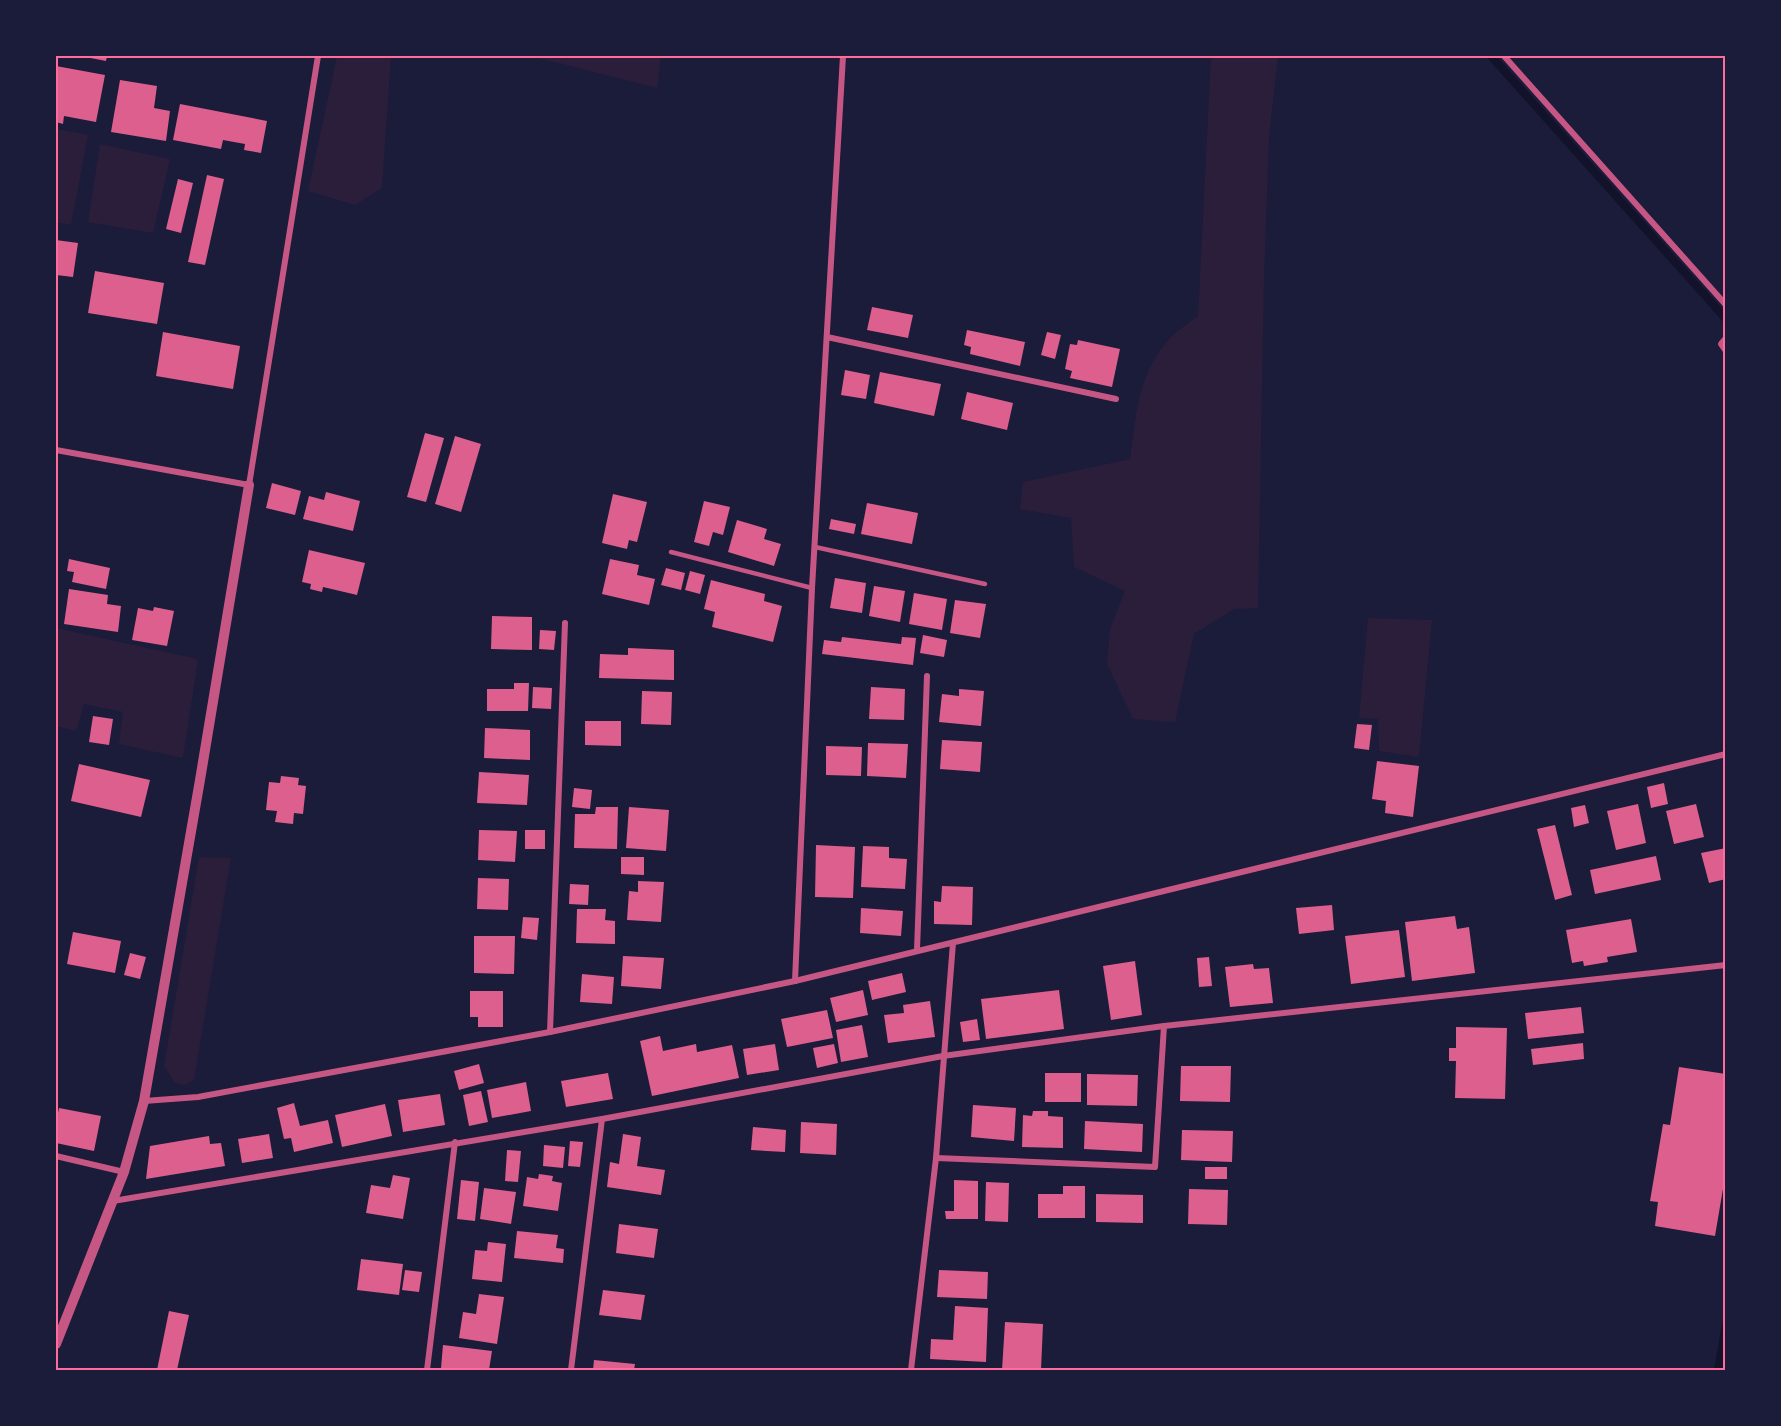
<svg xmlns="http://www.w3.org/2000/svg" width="1781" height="1426" viewBox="0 0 1781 1426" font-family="Cabin,sans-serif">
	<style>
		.green { fill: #2a1e3b }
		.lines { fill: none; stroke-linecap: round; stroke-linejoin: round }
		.stream { stroke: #12122b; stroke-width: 8 }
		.building { fill: #dd5f8e }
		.service { stroke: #c65784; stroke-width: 4.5 }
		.minor { stroke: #c65784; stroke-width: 6 }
		.tertiary { stroke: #c65784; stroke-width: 10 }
		.neatline { fill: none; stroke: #ff6b9d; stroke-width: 2 }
	</style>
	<rect width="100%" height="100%" fill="#1b1b3a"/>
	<g class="green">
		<path d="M337,56H391L382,188L355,205L308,191Z"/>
		<path d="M531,56H661L657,88Z"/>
		<path d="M1211,56H1278L1269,137L1264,279L1258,608L1234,609L1194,634L1175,722L1133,719L1107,664L1110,629L1125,591L1074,567L1071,518L1020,509L1023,482L1130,459C1137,412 1137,373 1172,336C1179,329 1190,322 1198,316Z"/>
		<path d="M56,129L88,135L71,225L56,222Z"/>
		<path d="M100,144L170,159L153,233L88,222Z"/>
		<path d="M1368,618L1432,620L1419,757L1379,751L1378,719L1359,718Z"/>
		<path d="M56,628L198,659L183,758L119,744L123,712L84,704L76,731L56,726Z"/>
		<path d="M199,857L231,858L194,1080L185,1085L175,1083L164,1066Z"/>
	</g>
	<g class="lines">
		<g class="stream">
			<path d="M1491,56L1726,319"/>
			<path d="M1718,1370L1726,1324"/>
		</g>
	</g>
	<g class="building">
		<path d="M80,56H107L106,61Z"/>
		<path d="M56,66L105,75L96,122L64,116L63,124L56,122Z"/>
		<path d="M120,80L157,86L154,108L170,111L166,141L111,132Z"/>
		<path d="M180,104L267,121L261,153L244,150L245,144L223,140L221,149L173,140Z"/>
		<path d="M207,175L224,179L205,265L188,262Z"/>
		<path d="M178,179L193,183L181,233L166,229Z"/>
		<path d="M56,240L78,243L73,277L56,275Z"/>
		<path d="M95,271L164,283L157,324L88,313Z"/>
		<path d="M872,307L913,315L908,338L867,330Z"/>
		<path d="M967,330L1025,342L1020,366L970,354L971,347L964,345Z"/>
		<path d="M163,332L240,346L233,389L156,376Z"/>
		<path d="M1047,332L1061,335L1055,359L1041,355Z"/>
		<path d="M1078,340L1120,349L1112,387L1070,378L1072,371L1065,369L1070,344L1077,345Z"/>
		<path d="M845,370L870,375L866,399L841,395Z"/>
		<path d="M880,372L941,384L934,416L874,403Z"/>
		<path d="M967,392L1013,403L1007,430L961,419Z"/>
		<path d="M425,433L444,438L426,502L407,497Z"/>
		<path d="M455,436L481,444L461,512L435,504Z"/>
		<path d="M272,483L301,491L295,515L266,508Z"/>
		<path d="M326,492L360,501L353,531L303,519L309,496L324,500Z"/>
		<path d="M613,494L647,502L637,542L629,540L627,549L602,543Z"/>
		<path d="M704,501L730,507L723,535L713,532L709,546L694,542Z"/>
		<path d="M867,503L918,513L912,544L861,534Z"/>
		<path d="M831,519L856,524L854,534L829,529Z"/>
		<path d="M737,520L767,529L764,539L781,544L774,566L728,552Z"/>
		<path d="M309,550L365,563L357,595L323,587L322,592L310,589L311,584L302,582Z"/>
		<path d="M69,559L110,568L106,589L72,582L74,572L67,571Z"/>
		<path d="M610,559L639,565L637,575L655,579L649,605L602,594Z"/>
		<path d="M666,568L685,573L681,590L661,585Z"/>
		<path d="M690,571L705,575L700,594L685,590Z"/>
		<path d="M835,578L866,583L862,613L830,608Z"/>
		<path d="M711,580L765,594L764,601L782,606L773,642L712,627L715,612L704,609Z"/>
		<path d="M874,586L905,591L900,622L869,616Z"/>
		<path d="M69,589L108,595L107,604L121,606L118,632L64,624Z"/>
		<path d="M914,593L947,599L942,630L909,624Z"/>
		<path d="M955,600L986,604L980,638L950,633Z"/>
		<path d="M154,607L174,611L167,646L132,640L138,608L153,611Z"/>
		<path d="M492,616L532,617V650L491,649Z"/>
		<path d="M540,630L556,631L554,650L539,649Z"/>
		<path d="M923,635L947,640L944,657L920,653Z"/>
		<path d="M842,637L901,644L902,637L916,638L913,665L822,654L824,640L841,642Z"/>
		<path d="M628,648L674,650V680L599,678L600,654L628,655Z"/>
		<path d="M514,683H529L528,711H487V689H514Z"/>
		<path d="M533,687L552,688L551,709L532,708Z"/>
		<path d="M871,687L905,689L904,720L869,719Z"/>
		<path d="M959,689L984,691L981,726L939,722L942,694L959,696Z"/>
		<path d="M642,691L672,692L671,725L641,724Z"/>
		<path d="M93,716L113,719L109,745L89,742Z"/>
		<path d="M585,721H621V746L585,745Z"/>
		<path d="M1357,724L1372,725L1369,750L1354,748Z"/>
		<path d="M485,728L530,730V760L484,758Z"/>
		<path d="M942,740L982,742L980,772L940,769Z"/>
		<path d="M868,743L908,744L906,778L867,776Z"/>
		<path d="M826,746L862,747L861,776L826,775Z"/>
		<path d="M1377,761L1419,766L1413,817L1385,813L1386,801L1372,799Z"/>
		<path d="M79,764L150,780L141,817L71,801Z"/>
		<path d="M479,772L529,775L527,805L477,803Z"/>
		<path d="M281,776L299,778L298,785L306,786L303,814L294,813L293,824L275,822L277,811L266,810L269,782L280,783Z"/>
		<path d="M1664,783L1668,804L1651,808L1647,787Z"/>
		<path d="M574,788L592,790L590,809L572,807Z"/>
		<path d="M1638,804L1646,843L1616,850L1607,811Z"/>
		<path d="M1696,804L1704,837L1674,844L1666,811Z"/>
		<path d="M1585,805L1589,823L1574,827L1571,808Z"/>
		<path d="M596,807H618L617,849L574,848L575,814H595Z"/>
		<path d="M629,807L669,810L666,851L626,848Z"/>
		<path d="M1555,825L1572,895L1555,900L1537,829Z"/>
		<path d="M479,830L517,831L515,862L478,860Z"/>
		<rect x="525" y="830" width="20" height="19"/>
		<path d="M816,845L855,847L853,898L815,897Z"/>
		<path d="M863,846L889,847V858L907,859L905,889L861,887Z"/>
		<path d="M1726,848V879L1709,883L1701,853Z"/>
		<path d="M1656,856L1661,880L1595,894L1590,870Z"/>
		<path d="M621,857H644V875L621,874Z"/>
		<path d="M478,878L509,879L508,910L477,909Z"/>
		<path d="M638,881L664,882L661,922L627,920L629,891L638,892Z"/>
		<path d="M570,884L589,885L588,905L569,904Z"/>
		<path d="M942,886L973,887L972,925L934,924V901L941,902Z"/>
		<path d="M1332,905L1334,930L1299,934L1296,908Z"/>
		<path d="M861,908L903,911L901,936L860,933Z"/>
		<path d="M577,909H606L605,920L615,921V944L576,943Z"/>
		<path d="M1455,916L1457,929L1469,927L1475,973L1412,981L1405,922Z"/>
		<path d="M523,917L539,918L537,940L521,938Z"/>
		<path d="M1631,919L1637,952L1607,957L1608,962L1584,966L1583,961L1572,963L1566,930Z"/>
		<path d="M1399,930L1405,977L1351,984L1345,936Z"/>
		<path d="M73,932L121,941L115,973L67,964Z"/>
		<path d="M474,936H515L514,974L474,973Z"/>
		<path d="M130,953L146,957L140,979L124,975Z"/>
		<path d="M623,956L664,958L661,989L621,986Z"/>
		<path d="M1209,957L1212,986L1199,987L1197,958Z"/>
		<path d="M1135,961L1142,1015L1111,1020L1103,966Z"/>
		<path d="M1253,964L1254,969L1269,968L1273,1003L1230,1007L1225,967Z"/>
		<path d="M902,973L906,992L872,1000L868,981Z"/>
		<path d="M582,974L614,977L612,1004L580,1002Z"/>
		<path d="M863,990L868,1015L836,1022L830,998Z"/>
		<path d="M1059,990L1064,1029L986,1039L981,999Z"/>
		<path d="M470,991H503V1027H478V1017H470Z"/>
		<path d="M930,1001L935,1037L888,1043L884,1015L904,1013L903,1005Z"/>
		<path d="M1581,1007L1584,1033L1528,1039L1525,1013Z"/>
		<path d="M827,1010L833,1038L787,1047L781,1019Z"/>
		<path d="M977,1019L980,1040L963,1042L960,1022Z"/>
		<path d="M862,1025L868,1057L841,1062L836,1030Z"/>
		<path d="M1456,1027L1507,1028L1505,1099L1455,1098L1456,1061H1449V1048H1456Z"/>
		<path d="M660,1036L663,1051L696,1044L697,1052L732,1045L739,1078L652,1096L640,1041Z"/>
		<path d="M1583,1043L1584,1059L1533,1065L1531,1049Z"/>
		<path d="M775,1044L779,1070L747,1075L743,1049Z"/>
		<path d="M834,1044L838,1063L817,1068L813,1048Z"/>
		<path d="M479,1064L484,1083L459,1090L454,1071Z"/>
		<path d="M1181,1066H1231L1230,1102L1180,1101Z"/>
		<path d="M1679,1067L1726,1074V1171L1715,1236L1655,1226L1658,1202L1650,1201L1663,1124L1670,1125Z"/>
		<path d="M608,1073L613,1099L566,1107L561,1081Z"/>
		<rect x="1045" y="1073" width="36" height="29"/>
		<path d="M1087,1074L1138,1075L1137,1106L1087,1105Z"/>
		<path d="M526,1082L531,1111L492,1118L487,1090Z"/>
		<path d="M481,1091L488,1122L469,1126L463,1095Z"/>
		<path d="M440,1094L445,1125L403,1132L398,1100Z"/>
		<path d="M294,1103L300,1126L328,1120L333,1143L294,1152L291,1138L284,1139L277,1108Z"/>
		<path d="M385,1104L392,1136L342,1147L335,1115Z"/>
		<path d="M973,1105L1016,1108L1014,1141L971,1137Z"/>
		<path d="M59,1108L101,1116L94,1151L56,1143V1123Z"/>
		<path d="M1033,1111H1048V1116L1063,1117V1148L1022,1147L1023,1115L1032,1116Z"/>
		<path d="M1085,1121L1143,1124L1142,1152L1084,1149Z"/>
		<path d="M801,1122L837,1124L836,1155L800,1153Z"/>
		<path d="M753,1127L786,1130L785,1152L751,1150Z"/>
		<path d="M1182,1130L1233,1131L1232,1162L1181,1160Z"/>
		<path d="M269,1134L273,1158L242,1163L238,1139Z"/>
		<path d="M623,1134L641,1137L637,1166L665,1170L661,1195L607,1187L610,1162L619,1164Z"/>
		<path d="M209,1136L210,1144L221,1143L225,1166L146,1179L150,1146Z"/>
		<path d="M570,1141L583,1142L580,1167L568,1166Z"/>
		<path d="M544,1145L565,1147L563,1168L543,1166Z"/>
		<path d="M507,1150L521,1151L518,1182L505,1181Z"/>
		<rect x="1205" y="1167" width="22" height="12"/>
		<path d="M539,1174L553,1176L552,1181L562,1183L558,1211L523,1206L527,1177L538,1179Z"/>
		<path d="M393,1175L410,1178L403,1219L366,1213L371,1185L390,1188Z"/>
		<path d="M461,1180L479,1182L475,1221L457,1219Z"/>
		<path d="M954,1180L978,1181V1219H946L945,1211H954Z"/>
		<path d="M986,1182L1009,1183L1008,1222L985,1221Z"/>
		<path d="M1063,1186H1085V1218H1038V1194H1063Z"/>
		<path d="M484,1188L516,1192L511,1224L480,1219Z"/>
		<path d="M1189,1189L1228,1190L1227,1225L1188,1224Z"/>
		<path d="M1096,1194L1143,1195V1223L1096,1222Z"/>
		<path d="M619,1224L658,1229L654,1258L616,1253Z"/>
		<path d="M517,1231L558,1235L556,1248L564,1249L563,1263L514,1258Z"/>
		<path d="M488,1242L506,1244L502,1282L472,1279L475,1250L487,1251Z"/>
		<path d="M361,1259L403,1264L399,1295L357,1290Z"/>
		<path d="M405,1270L422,1272L419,1292L402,1290Z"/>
		<path d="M939,1270L988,1272L987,1299L937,1297Z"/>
		<path d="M603,1290L645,1295L641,1320L599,1315Z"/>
		<path d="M479,1294L504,1297L497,1344L459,1338L463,1312L476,1314Z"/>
		<path d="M955,1306L988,1308L986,1362L930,1359L931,1339L953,1340Z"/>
		<path d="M169,1311L189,1315L177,1370H157Z"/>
		<path d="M1005,1322L1043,1324L1041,1370H1002Z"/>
		<path d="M443,1345L492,1351L489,1370L441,1368Z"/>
		<path d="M594,1360L635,1364L634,1370H593Z"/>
	</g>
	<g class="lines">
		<g class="service">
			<path d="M815,547L985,584"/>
			<path d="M671,552L812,588"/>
		</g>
		<g class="minor">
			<path d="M1504,56L1726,305"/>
			<path d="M827,337L1116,399"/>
			<path d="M1726,338L1721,344L1726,351"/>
			<path d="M56,450L249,485L318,56"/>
			<path d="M917,950L927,676"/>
			<path d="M795,981L812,588L843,56"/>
			<path d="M550,1032L565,623"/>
			<path d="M144,1101L198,1097L550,1032L795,981L1726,754"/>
			<path d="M56,1156L124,1172"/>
			<path d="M936,1158L1155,1167L1164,1026"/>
			<path d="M113,1201L602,1119L943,1056L1164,1026L1726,965"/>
			<path d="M427,1370L455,1142"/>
			<path d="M571,1370L602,1119"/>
			<path d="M911,1370L936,1158L953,943"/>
		</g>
		<path class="tertiary" d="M56,1344L124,1172L144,1101L200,780L249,485"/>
	</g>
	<rect width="1781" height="1426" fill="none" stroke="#1b1b3a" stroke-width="114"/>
	<rect x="57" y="57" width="1667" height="1312" class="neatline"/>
</svg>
